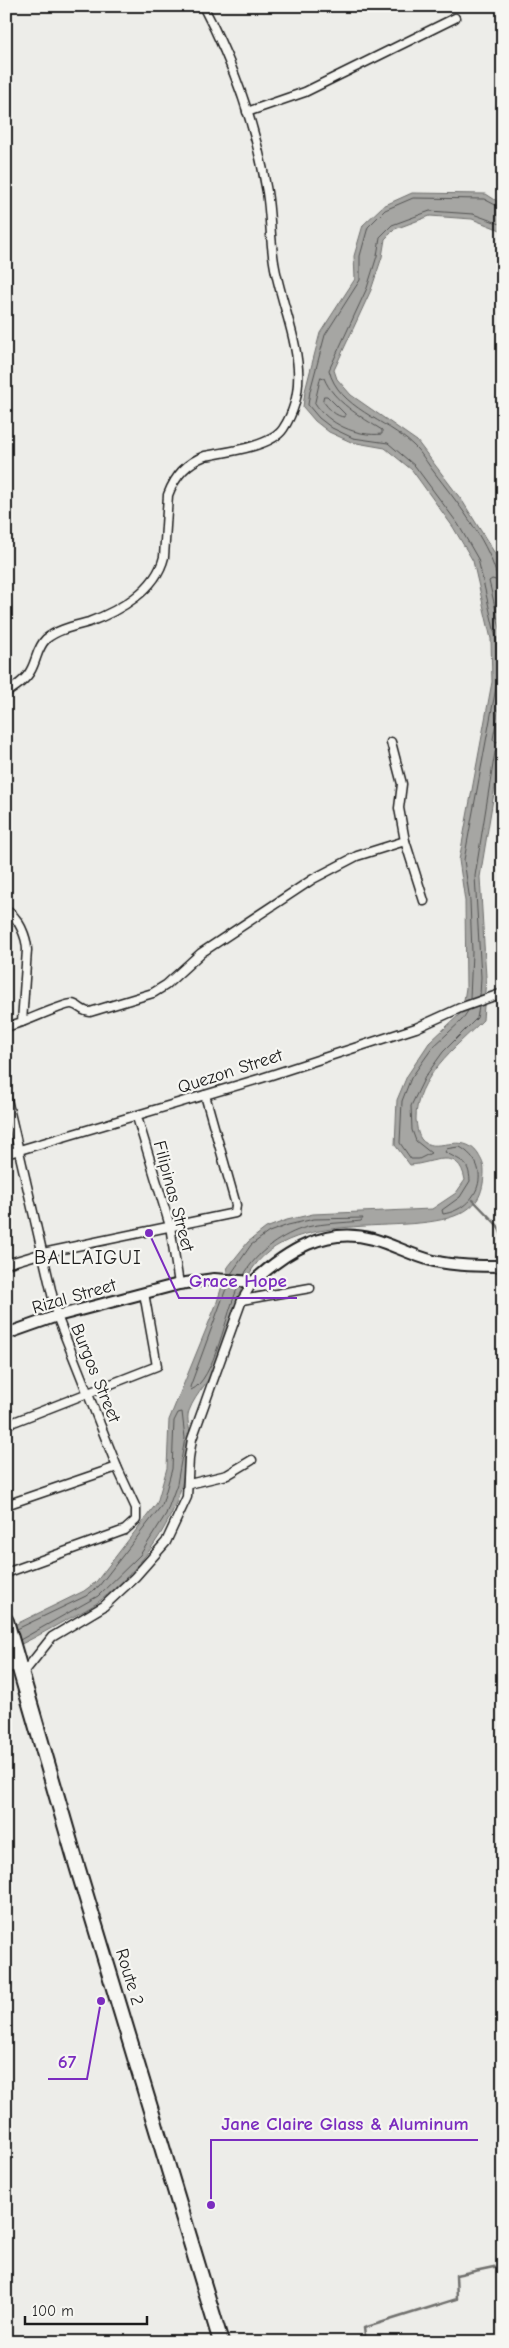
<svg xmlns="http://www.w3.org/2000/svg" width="509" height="2348" viewBox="0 0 509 2348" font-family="'Comic Neue',sans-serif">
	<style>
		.water { fill: #a6a6a3; stroke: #6f6f6d }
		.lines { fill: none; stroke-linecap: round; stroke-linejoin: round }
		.shore { stroke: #535352; stroke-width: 1 }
		.stream { stroke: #6f6f6d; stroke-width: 2.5 }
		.minor-casing { stroke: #1c1c1c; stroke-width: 11 }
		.tertiary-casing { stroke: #1c1c1c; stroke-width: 14 }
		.trunk-casing { stroke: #1c1c1c; stroke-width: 18 }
		.minor { stroke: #f6f6f2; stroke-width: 8 }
		.tertiary { stroke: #f6f6f2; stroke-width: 10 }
		.trunk { stroke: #f6f6f2; stroke-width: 14 }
		.labels { text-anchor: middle; stroke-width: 4.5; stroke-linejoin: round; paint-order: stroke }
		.street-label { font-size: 18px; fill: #1c1c1c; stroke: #f6f6f2 }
		.quarter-label { font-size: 20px; letter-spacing: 1px; fill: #1c1c1c; stroke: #f6f6f2 }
		.leader { fill: none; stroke: #7b2cbf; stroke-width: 2 }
		.callout-dot { fill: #7b2cbf; stroke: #f6f6f2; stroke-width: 2 }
		.callout-label { font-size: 19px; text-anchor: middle; font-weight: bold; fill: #7b2cbf; stroke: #f6f6f2; stroke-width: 4.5; stroke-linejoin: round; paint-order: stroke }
	</style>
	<rect width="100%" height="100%" fill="#edede9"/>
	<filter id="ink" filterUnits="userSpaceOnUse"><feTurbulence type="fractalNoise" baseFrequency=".02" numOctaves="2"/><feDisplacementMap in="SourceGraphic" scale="10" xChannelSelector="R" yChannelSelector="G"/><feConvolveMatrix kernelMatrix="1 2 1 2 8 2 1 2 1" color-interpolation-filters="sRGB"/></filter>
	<g filter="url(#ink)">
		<path class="water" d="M412,193L486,194L503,205V231L472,219L430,216L395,229L385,239L382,257L371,290L334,370L337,379L351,395L417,441L463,502L499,560L503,584V739L480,877L486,977L483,1020C456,1047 415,1078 416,1120C417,1126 417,1133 421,1139C434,1156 462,1130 478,1154C482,1161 484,1164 484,1172C484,1181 482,1193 477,1200C443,1248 302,1198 253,1268C235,1294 228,1331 218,1360C212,1380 196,1392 189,1411C186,1419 190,1428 190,1436C190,1451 185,1469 182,1484C171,1529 137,1572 101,1600C88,1610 73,1616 59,1624C41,1634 25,1643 6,1651V1629L84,1591L96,1582L157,1503L167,1468L169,1420L216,1305L228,1267L248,1242L266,1228L287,1220L313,1214L432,1209L456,1193L465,1180C459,1145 432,1164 410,1165L395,1145L397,1100L407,1076L429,1043L462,1012L466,988L465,901L459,860L492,682L491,639L473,561L453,527L412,470L385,448L351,442L329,432L315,421L303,407L305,391L320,333L355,279L354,256L363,225L383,206Z"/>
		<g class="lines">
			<g class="shore">
				<path d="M503,225L473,214L430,211L392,225L380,237L377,256L367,288L329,370C338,408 387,420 413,445C421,452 427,463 434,472C456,501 486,538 496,573L503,576"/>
				<path d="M321,377L324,378C333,401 361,417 382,430V434C357,437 328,424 315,403Z"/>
				<path d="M324,396H327L345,414V417C336,417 328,408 323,401Z"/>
				<path d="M503,582L492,579L489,581L502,637L503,662"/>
				<path d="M503,685L493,739L495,742L503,741"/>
				<path d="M480,996L481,977L475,876L495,752L498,748L503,747"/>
				<path d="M470,999L472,952L470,901L464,860L497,682L496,638L478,559L458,524L415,466L388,443L353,438L332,428L319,418L308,405L310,391L325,335L360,280V256L368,227L385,210L413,198L484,199L503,209"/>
				<path d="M468,1011L462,1020L433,1047L411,1078L402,1101L400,1143L411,1159H419L431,1153L416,1141L412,1130L411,1106L425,1077L443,1052L477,1018L479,1007"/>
				<path d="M460,1147C495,1167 478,1209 443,1214L442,1210L460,1197L470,1181C469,1160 460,1161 445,1152L447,1149Z"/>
				<path d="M231,1274L251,1245L269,1232L288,1225L314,1219L363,1218L361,1221C344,1223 324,1223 307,1227C283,1234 256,1252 244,1275"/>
				<path d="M227,1286L190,1387L191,1390C214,1381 227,1310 238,1287"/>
				<path d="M17,1629L86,1596L99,1586L162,1505L172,1469L174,1421L178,1413L182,1412L185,1438L177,1484L166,1514L140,1555L98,1596L20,1640"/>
			</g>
			<g class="stream">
				<path d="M473,1200L498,1226L503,1238"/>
				<path d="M366,2342L364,2328L457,2299L456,2275L503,2265"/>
			</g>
			<g class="minor-casing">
				<g id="minor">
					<path d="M247,112L305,92L455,18"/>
					<path d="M6,693C15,687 26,680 31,670C37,659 37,648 46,639C58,629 75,626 89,622C119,611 156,590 164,557L168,495C175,476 186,463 205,456C225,452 271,447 283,429C317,378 285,321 275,268C270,243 271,217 267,192C256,127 234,65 203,6"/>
					<path d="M391,742L402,784L399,808L405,841L424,901"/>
					<path d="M6,911C18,915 27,938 27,950L22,1022L6,1027"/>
					<path d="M22,1022C31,1019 66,1003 72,1004C79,1005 82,1012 90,1012L153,993L166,985L201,953L313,879L357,856L405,841"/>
					<path d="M6,1095L57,1316L117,1467L136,1508V1520L125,1530L6,1573"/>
					<path d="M137,1117L170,1226L179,1284"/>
					<path d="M6,1154L262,1078L416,1028L460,1008L503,993"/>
					<path d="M6,1264L43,1253L235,1213L236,1205L205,1095"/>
					<path d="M242,1300L310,1288"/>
					<path d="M6,1425L157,1366L144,1293"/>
					<path d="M189,1484L227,1475L252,1460"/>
					<path d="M6,1505L117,1467"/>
					<path d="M6,1668L18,1666"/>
					<path d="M21,1676L52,1637L104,1606L135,1577L166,1542L187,1497L189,1458L192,1439L242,1300L253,1282"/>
				</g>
			</g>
			<g class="tertiary-casing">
				<path id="tertiary" d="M6,1334L57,1316L179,1284L214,1279L253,1282C286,1251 326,1226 373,1239C394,1245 413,1256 434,1261C455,1266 481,1266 503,1266"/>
			</g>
			<g class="trunk-casing">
				<path id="trunk" d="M6,1621L77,1866L221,2342"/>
			</g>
			<use href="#minor" class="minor"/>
			<use href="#tertiary" class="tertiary"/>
			<use href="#trunk" class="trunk"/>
		</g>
	</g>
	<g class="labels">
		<g class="street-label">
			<text transform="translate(230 1071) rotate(-18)" y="6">Quezon Street</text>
			<text transform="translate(174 1196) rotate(75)" y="6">Filipinas Street</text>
			<text transform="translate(74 1296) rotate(-16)" y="6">Rizal Street</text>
			<text transform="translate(96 1373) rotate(68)" y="6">Burgos Street</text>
			<text transform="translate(130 1977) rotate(73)" y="6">Route 2</text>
		</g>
		<g class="quarter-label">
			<text x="88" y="1264">BALLAIGUI</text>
		</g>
	</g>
	<path class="leader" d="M149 1233L179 1298H297M101 2001L87 2079H48M211 2205L211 2140H478"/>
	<g class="callout-dot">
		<circle cx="149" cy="1233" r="5"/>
		<circle cx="101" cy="2001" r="5"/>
		<circle cx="211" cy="2205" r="5"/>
	</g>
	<g class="callout-label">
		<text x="238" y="1287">Grace Hope</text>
		<text x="67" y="2068">67</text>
		<text x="345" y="2130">Jane Claire Glass &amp; Aluminum</text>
	</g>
	<rect width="509" height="2348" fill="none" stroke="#f6f6f2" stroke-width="25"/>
	<rect x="12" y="12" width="484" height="2323" fill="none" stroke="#1c1c1c" stroke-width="2" filter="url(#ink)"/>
	<path d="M25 2316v8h122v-8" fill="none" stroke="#1c1c1c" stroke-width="2.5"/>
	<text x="32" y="2316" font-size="15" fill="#1c1c1c" stroke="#f6f6f2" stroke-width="4" paint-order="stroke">100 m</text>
</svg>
